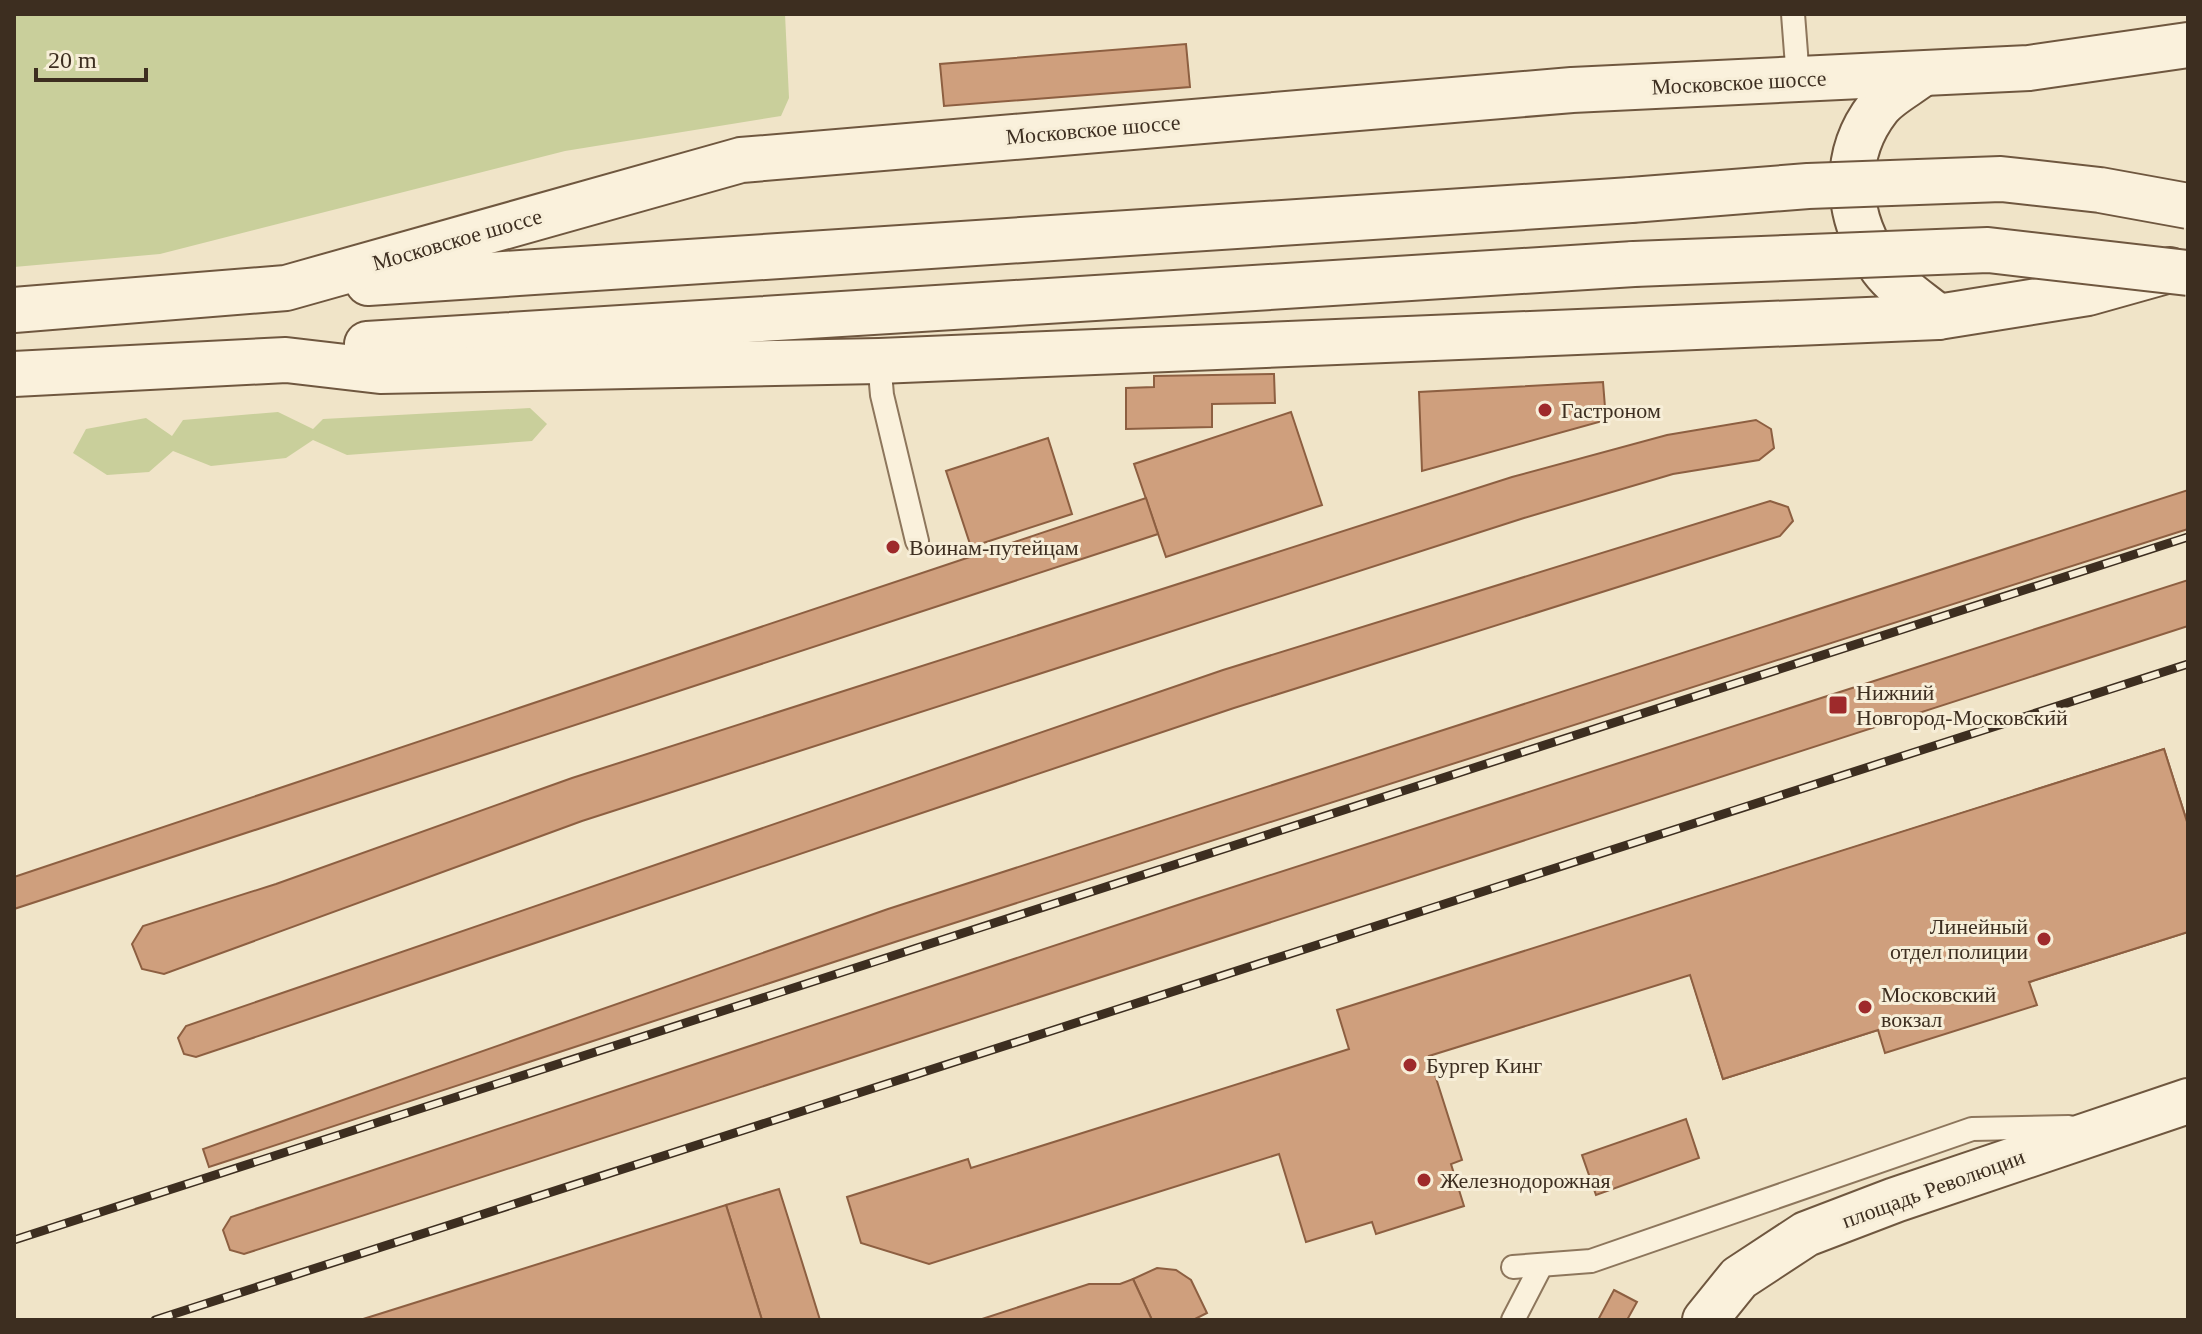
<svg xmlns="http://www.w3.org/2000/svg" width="2202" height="1334" viewBox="0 0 2202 1334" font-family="Georgia,serif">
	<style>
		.green { fill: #c9cf9b }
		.building { fill: #cf9f7d; stroke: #8d5f41; stroke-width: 2 }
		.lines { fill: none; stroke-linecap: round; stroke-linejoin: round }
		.service-casing { stroke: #8d765c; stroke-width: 26 }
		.secondary-casing { stroke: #6f573f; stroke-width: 48 }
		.service { stroke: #faf1dc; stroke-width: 22 }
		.secondary { stroke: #faf1dc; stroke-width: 44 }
		.rail-casing { stroke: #3d2e20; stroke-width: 9 }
		.rail { stroke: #f7eed8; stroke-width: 6; stroke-dasharray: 18; stroke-linecap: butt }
		.secondary-bridge-casing { stroke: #6f573f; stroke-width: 48; stroke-linecap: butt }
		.secondary-bridge { stroke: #faf1dc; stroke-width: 44 }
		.poi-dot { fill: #9e2a2b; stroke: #f7eed8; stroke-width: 3 }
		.labels { text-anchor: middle; stroke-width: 6; stroke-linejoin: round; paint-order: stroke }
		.street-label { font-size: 22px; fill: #3d2e20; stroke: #f7eed8 }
		.poi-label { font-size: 22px; fill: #3d2e20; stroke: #f7eed8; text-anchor: start }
	</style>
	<rect width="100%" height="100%" fill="#f0e4c8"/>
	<g class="green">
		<path d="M14,14H785L789,98L781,116L565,151L160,254L14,267Z"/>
		<path d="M530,408L547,424L532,441L347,455L313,440L286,458L211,466L173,451L149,472L107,475L73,453L86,429L146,418L172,436L183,420L278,412L313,429L323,419Z"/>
	</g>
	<g class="building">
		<path d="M1186,44L1190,87L944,106L940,64Z"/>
		<path d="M1274,374L1275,403L1212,404V427L1126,429V388L1154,387V376Z"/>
		<path d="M1603,382L1606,420L1422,471L1419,392Z"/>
		<path d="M1291,412L1322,505L1166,557L1134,464Z"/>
		<path d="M1756,420L1771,429L1774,448L1759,460L1673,474L1524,518L582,821L164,974L142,969L132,944L143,926L276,884L572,778L1512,477L1667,435Z"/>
		<path d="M1048,438L1072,514L971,547L946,471Z"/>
		<path d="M2188,490V529L898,941L209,1167L203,1149L888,909Z"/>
		<path d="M1146,498L1158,534L14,909V877Z"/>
		<path d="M1770,501L1788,507L1793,521L1780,536L1234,708L196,1057L184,1054L178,1038L186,1026L1223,670Z"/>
		<path d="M2188,580V626L244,1254L230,1250L223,1230L231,1217L1196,899Z"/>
		<path d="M2164,749L2188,825V932L1723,1079L1669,906Z"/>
		<path d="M2164,749L2188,825V932L2029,982L2037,1005L1885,1053L1878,1030L1723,1079L1690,975L1429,1056L1462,1160L1451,1164L1464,1206L1376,1234L1372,1222L1306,1242L1279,1154L929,1264L861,1243L847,1197L968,1159L971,1168L1349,1049L1337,1010Z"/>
		<path d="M1686,1119L1699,1158L1596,1195L1582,1155Z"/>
		<path d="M779,1189L802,1262L820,1320H762L726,1205Z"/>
		<path d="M726,1205L762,1320H360Z"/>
		<path d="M1157,1268L1176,1270L1191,1280L1207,1313L1193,1320H1152L1133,1279Z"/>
		<path d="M1133,1279L1152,1320H979L1089,1284H1120Z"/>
		<path d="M1614,1290L1637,1302L1627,1320H1598Z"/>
	</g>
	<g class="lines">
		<g class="service-casing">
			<g id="service">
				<path d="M1793,14L1798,79"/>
				<path d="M879,361L882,395L917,541"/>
				<path d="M1513,1267L1591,1261L1972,1129L2069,1127"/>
				<path d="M1513,1320L1541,1266"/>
			</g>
		</g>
		<g class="secondary-casing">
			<g id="secondary">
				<path d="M1922,74C1908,85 1888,95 1878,108C1840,157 1846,220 1882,268C1896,287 1920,302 1938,317"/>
				<path d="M368,283L1631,200"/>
				<path d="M14,310L286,288L741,160L1572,90L2029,68L2188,45"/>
				<path d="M367,344L1634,264"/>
				<path d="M14,374L286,360L380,371L879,361L1938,317L2088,293L2170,270"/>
				<path d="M1705,1320L1739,1278L1806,1234L1895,1200L2188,1101"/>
			</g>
		</g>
		<use href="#service" class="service"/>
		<use href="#secondary" class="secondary"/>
		<g class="rail-casing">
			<g id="rail">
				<path d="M14,1240L2188,537"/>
				<path d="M155,1320L2188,664"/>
			</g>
		</g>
		<use href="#rail" class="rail"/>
		<g class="secondary-bridge-casing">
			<g id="secondary-bridge">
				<path d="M1631,200L1808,186L2001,179L2100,190L2188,206"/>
				<path d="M1634,264L1988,250L2188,273"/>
			</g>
		</g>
		<use href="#secondary-bridge" class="secondary-bridge"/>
	</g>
	<g class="poi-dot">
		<circle cx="1545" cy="410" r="8"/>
		<circle cx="893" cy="547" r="8"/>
		<rect x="1828" y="695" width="20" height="20" rx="4"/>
		<circle cx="2044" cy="939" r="8"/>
		<circle cx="1865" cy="1007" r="8"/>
		<circle cx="1410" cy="1065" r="8"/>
		<circle cx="1424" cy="1180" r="8"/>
	</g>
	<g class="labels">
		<g class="street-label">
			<text transform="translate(1739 82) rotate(-3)" y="8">Московское шоссе</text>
			<text transform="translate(1093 129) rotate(-5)" y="8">Московское шоссе</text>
			<text transform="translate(457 239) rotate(-16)" y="8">Московское шоссе</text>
			<text transform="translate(1933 1188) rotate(-20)" y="8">площадь Революции</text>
		</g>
		<g class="poi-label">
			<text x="1561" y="418">Гастроном</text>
			<text x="909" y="555">Воинам-путейцам</text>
			<text x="1856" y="700">Нижний<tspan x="1856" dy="25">Новгород-Московский</tspan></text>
			<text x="2028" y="934" text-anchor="end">Линейный<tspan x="2028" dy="25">отдел полиции</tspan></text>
			<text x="1881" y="1002">Московский<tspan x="1881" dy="25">вокзал</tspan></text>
			<text x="1426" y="1073">Бургер Кинг</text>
			<text x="1440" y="1188">Железнодорожная</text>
		</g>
	</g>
	<rect width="2202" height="1334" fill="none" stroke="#3d2e20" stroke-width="32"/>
	<path d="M36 68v12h110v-12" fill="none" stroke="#3d2e20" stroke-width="4"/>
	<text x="48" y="68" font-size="24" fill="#3d2e20" stroke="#f7eed8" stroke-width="6" paint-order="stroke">20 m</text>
</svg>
